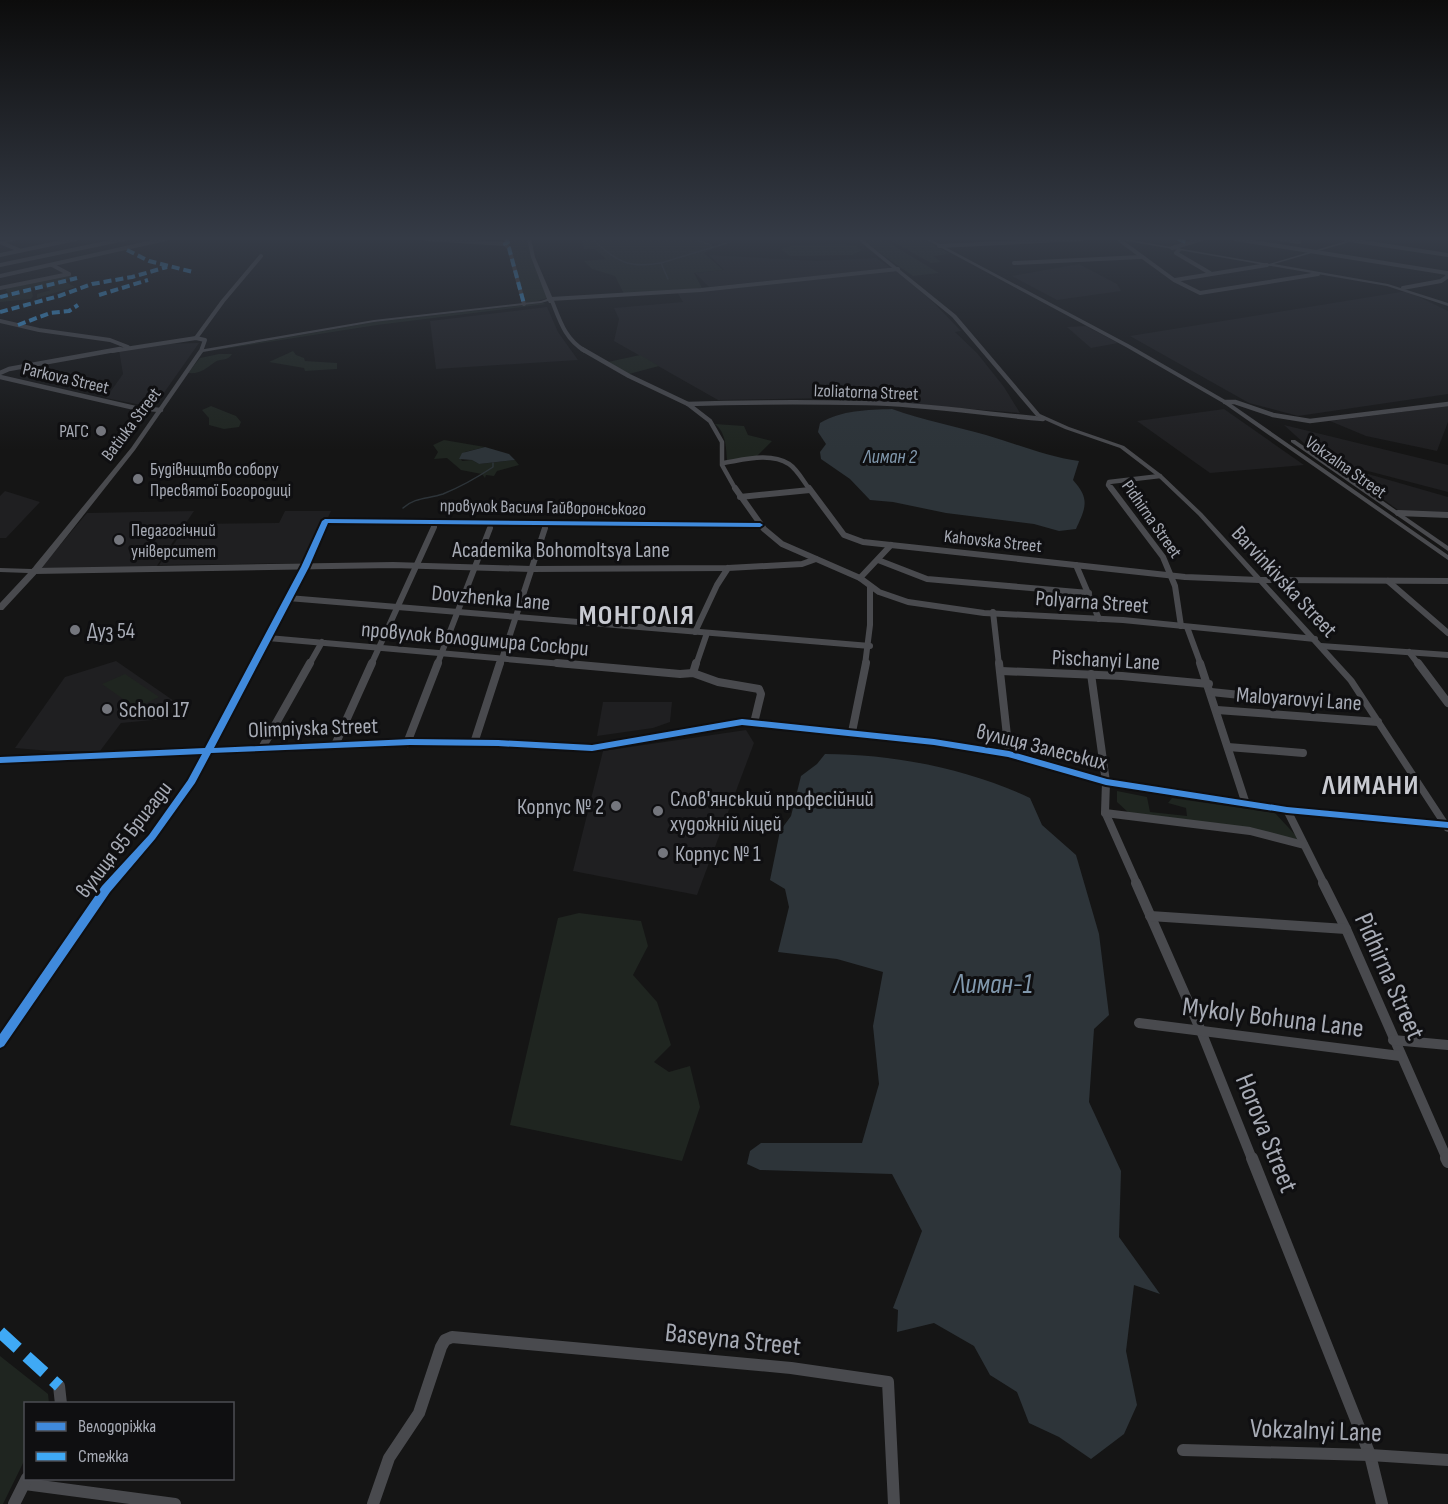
<svg xmlns="http://www.w3.org/2000/svg" width="1448" height="1504" viewBox="0 0 1448 1504" font-family="'Sofia Sans Condensed',sans-serif">
	<style>
		.built { fill: #1f1f21 }
		.green { fill: #1f2520 }
		.water { fill: #2d3439 }
		.lines { fill: none; stroke-linecap: round; stroke-linejoin: round }
		.stream { stroke: #2d3439; stroke-width: 1.5 }
		.minor-far5 { stroke: #494a4e; stroke-width: 4 }
		.minor-far4 { stroke: #494a4e; stroke-width: 4.5 }
		.minor-far3 { stroke: #494a4e; stroke-width: 6 }
		.minor-far2 { stroke: #494a4e; stroke-width: 8 }
		.minor-far1 { stroke: #494a4e; stroke-width: 10 }
		.minor { stroke: #494a4e; stroke-width: 12 }
		.tertiary { fill: #494a4e; fill-rule: evenodd }
		.quiet-far1 { stroke: #3fa9f5; stroke-width: 4; stroke-dasharray: 8 4; stroke-linecap: butt }
		.quiet { stroke: #3fa9f5; stroke-width: 12; stroke-dasharray: 24 12; stroke-linecap: butt }
		.cycleway-casing { stroke: #0f0f11; stroke-width: 4 }
		.cycleway { fill: #408adc; fill-rule: evenodd }
		.poi-dot { fill: #74767d; stroke: #0f0f11; stroke-width: 2 }
		.labels { text-anchor: middle; stroke-width: 6; stroke-linejoin: round; paint-order: stroke }
		.far-street-label { font-size: 18px; fill: #a7abb5; stroke: #0f0f11 }
		.far-poi-label { font-size: 18px; fill: #a7abb5; stroke: #0f0f11; text-anchor: start }
		.far-water-label { font-size: 20px; font-style: italic; fill: #8198ad; stroke: #0f0f11 }
		.street-label { font-size: 22px; fill: #a7abb5; stroke: #0f0f11 }
		.poi-label { font-size: 22px; fill: #a7abb5; stroke: #0f0f11; text-anchor: start }
		.near-street-label { font-size: 27px; fill: #a7abb5; stroke: #0f0f11 }
		.district-label { font-size: 28px; font-weight: bold; letter-spacing: 1.5px; fill: #c8cad1; stroke: #0f0f11 }
		.near-water-label { font-size: 28px; font-style: italic; fill: #8198ad; stroke: #0f0f11 }
	</style>
	<rect width="100%" height="100%" fill="#151515"/>
	<g class="built">
		<path d="M709,255L816,261L876,258L891,268L709,287L695,273L724,270Z"/>
		<path d="M1079,264L1117,284L1121,291L1057,300L1012,276Z"/>
		<path d="M896,270L933,302L961,331L955,332L977,353L1004,387L1020,413L833,398L718,400L614,341L619,319L614,308L683,302L677,292Z"/>
		<path d="M1407,291L1448,311V394L1298,416L1249,403L1130,336Z"/>
		<path d="M547,307L558,332L578,360L436,369L430,321Z"/>
		<path d="M1086,326L1118,343L1091,348L1067,327Z"/>
		<path d="M199,343L156,404H136L106,398L123,374L119,350L157,344Z"/>
		<path d="M1448,406V422L1437,451L1366,436L1330,421Z"/>
		<path d="M1224,409L1304,465L1210,473L1137,421Z"/>
		<path d="M1284,425L1448,465V492L1345,465L1306,445Z"/>
		<path d="M1337,465L1448,497V515L1402,513Z"/>
		<path d="M5,491L40,502L6,538H0V496Z"/>
		<path d="M194,511L156,567L40,569L87,513Z"/>
		<path d="M285,511H331L306,563L159,565L188,524L279,523Z"/>
		<path d="M116,661L174,701L169,712L163,719L121,723L100,751H50L15,748L65,677Z"/>
		<path d="M603,702H672L670,722L653,728L597,736Z"/>
		<path d="M746,730L754,743L697,895L573,871L603,751Z"/>
	</g>
	<g class="green">
		<path d="M508,239H528L548,298L526,304L510,248L507,244Z"/>
		<path d="M581,239H694L716,247L704,253L723,270L694,273L702,288L624,294L615,276L592,269L584,261L606,259L595,249H584Z"/>
		<path d="M860,239H883L939,273L913,276Z"/>
		<path d="M888,239H922L950,254L933,256L941,262L931,263Z"/>
		<path d="M842,244L856,246L862,250L852,255L790,256L781,249L794,245Z"/>
		<path d="M69,275L75,278L64,281L75,287L37,298V294L51,290L41,286L27,290L32,292L33,296L31,299L0,302V296L9,293L5,290L13,286Z"/>
		<path d="M543,303L546,304L377,325L204,352L374,322Z"/>
		<path d="M293,351L296,355L304,358L305,361L337,363V369L305,371L304,368L269,362Z"/>
		<path d="M219,354H232C227,362 221,358 215,362C205,369 201,374 188,373L200,358Z"/>
		<path d="M640,355L659,366L629,374L608,362Z"/>
		<path d="M211,406L236,416L241,422L239,427L224,429L209,425V418L202,410Z"/>
		<path d="M715,424L744,426L748,435L772,441L756,457L727,460C726,447 726,433 715,424Z"/>
		<path d="M444,440L485,447L465,452L461,459L462,461L472,460L479,464L515,460L519,465L497,471L494,476L486,475L485,478L482,474L461,470L447,458L434,459L438,452L433,445Z"/>
		<path d="M125,674L159,697L136,708L102,684Z"/>
		<path d="M1117,791L1147,797L1150,812L1187,816L1186,808L1168,803L1172,798L1275,813L1300,840L1130,814L1117,802Z"/>
		<path d="M579,913L641,921L648,946L633,975L657,1002L671,1045L654,1062L669,1072L690,1066L700,1107L682,1161L510,1125L558,918Z"/>
		<path d="M0,1356L48,1394L49,1403L26,1404L25,1459L3,1504H0Z"/>
	</g>
	<g class="water">
		<path d="M892,409C923,420 954,426 986,435C1017,444 1047,457 1079,461L1073,480C1090,499 1086,507 1076,529L1059,531L1034,524L946,513L893,502L870,500L850,479L821,459L820,452L826,444L818,432L820,423C842,410 867,410 892,409Z"/>
		<path d="M485,447L509,454L515,460L479,464L472,460L459,459L462,453Z"/>
		<path d="M825,754C894,754 968,769 1030,798L1042,825L1076,855L1099,934L1109,1015L1094,1029L1089,1102L1121,1171L1119,1237L1160,1294L1134,1285L1126,1351L1137,1405L1124,1434L1091,1459L1059,1437L1029,1423L1017,1392L990,1375L974,1346L934,1323L897,1332L898,1310L893,1308L922,1231L892,1174L760,1170L747,1164L750,1151L761,1143H862L879,1084L873,1026L883,972L837,959L778,952L789,907L785,889L770,880L780,831L791,816L801,776L817,764Z"/>
	</g>
	<g class="lines">
		<g class="stream">
			<path d="M592,239C616,261 628,269 661,263"/>
			<path d="M694,239L711,245"/>
			<path d="M668,279L661,263L727,243"/>
			<path d="M403,508C415,497 428,499 443,494C460,487 478,477 493,467V463"/>
		</g>
		<g class="minor-far5">
			<path d="M426,239L505,244"/>
			<path d="M506,239L508,242L505,244L509,248L524,304"/>
			<path d="M1118,239L1174,280L1200,293L1318,274"/>
			<path d="M1235,239L1447,273"/>
			<path d="M1279,239L1299,242"/>
			<path d="M1343,239L1448,255"/>
			<path d="M2,243L19,250"/>
			<path d="M939,246L1082,239"/>
			<path d="M1172,248L1202,239"/>
			<path d="M1179,250L1176,253L1210,273"/>
			<path d="M0,255L76,239"/>
			<path d="M1014,263L1141,257"/>
			<path d="M0,265L125,239"/>
			<path d="M52,265L69,274"/>
			<path d="M0,276L166,239"/>
			<path d="M1175,280L1267,265"/>
			<path d="M0,288L69,274"/>
			<path d="M1403,288L1441,281L1447,277L1448,273"/>
			<path d="M551,299L701,290L898,269"/>
			<path d="M552,301C560,321 565,339 585,351"/>
			<path d="M0,321L39,330L110,340L128,347"/>
			<path d="M196,338L223,301L261,256"/>
			<path d="M112,351L196,338L205,340L201,351"/>
		</g>
		<g class="minor-far4">
			<path d="M582,349L629,376L688,404L710,421L722,442V465L736,490"/>
			<path d="M0,373L9,369L120,349"/>
			<path d="M0,377L135,408L161,410"/>
			<path d="M1225,402H1235L1273,415L1310,421L1448,404"/>
			<path d="M688,404C747,402 806,402 866,403C925,404 984,414 1043,419"/>
			<path d="M723,463C743,460 770,452 789,464C797,469 804,482 810,490"/>
			<path d="M1112,490L1108,485L1109,482L1160,476"/>
		</g>
		<g class="minor-far3">
			<path d="M735,488L764,529L782,544L860,578L879,592L908,602L984,613L1123,620L1315,639"/>
			<path d="M809,488L844,535L863,542L1185,577L1259,580L1448,581"/>
			<path d="M1111,488L1163,557L1175,586L1181,626"/>
			<path d="M740,497L810,490"/>
			<path d="M1398,513L1448,515"/>
			<path d="M878,560L927,579L1089,593"/>
			<path d="M1076,565L1099,619"/>
			<path d="M34,571L393,565L531,569L728,568L802,564L816,559"/>
			<path d="M860,578L891,545"/>
			<path d="M1388,581L1448,633"/>
			<path d="M288,598L870,646"/>
			<path d="M993,612L999,665"/>
			<path d="M1187,627L1201,665"/>
			<path d="M695,632L717,585L728,568"/>
			<path d="M268,638L574,665"/>
			<path d="M1321,646L1448,655"/>
			<path d="M1409,652L1419,665"/>
			<path d="M253,665L305,567L325,521L760,525"/>
			<path d="M309,665L322,642"/>
			<path d="M371,665L434,527"/>
			<path d="M437,665L490,528"/>
			<path d="M500,665L545,528"/>
			<path d="M696,665L707,633"/>
			<path d="M865,665L870,625V587"/>
		</g>
		<g class="minor-far2">
			<path d="M557,663L680,674L693,673L718,682L759,689L761,694L754,723"/>
			<path d="M999,663L1009,754"/>
			<path d="M1200,663L1246,804"/>
			<path d="M1418,663L1448,703"/>
			<path d="M1001,671L1122,676L1209,684"/>
			<path d="M693,673L696,663"/>
			<path d="M1091,674L1106,782L1105,812L1137,884"/>
			<path d="M1211,692L1260,697"/>
			<path d="M1217,710L1378,722"/>
			<path d="M852,732L866,663"/>
			<path d="M407,743L438,663"/>
			<path d="M474,743L500,663"/>
			<path d="M335,745L372,663"/>
			<path d="M1228,747L1303,753"/>
			<path d="M262,748L310,663"/>
			<path d="M0,760L410,742L498,743L592,748L742,722L934,742L1009,754L1106,782L1287,810L1448,825"/>
			<path d="M1287,810L1324,884"/>
			<path d="M1105,813L1250,831L1304,845"/>
			<path d="M110,884L152,837L192,781L254,663"/>
		</g>
		<g class="minor-far1">
			<path d="M1136,883L1201,1031L1252,1159"/>
			<path d="M1323,883L1346,929L1447,1159"/>
			<path d="M1150,916L1346,929"/>
			<path d="M1139,1023L1400,1056"/>
			<path d="M1393,1040L1448,1045"/>
			<path d="M0,1043L112,883"/>
		</g>
		<g class="minor">
			<path d="M1252,1158L1370,1455L1382,1504"/>
			<path d="M1446,1158L1448,1162"/>
			<path d="M59,1386L61,1404"/>
			<path d="M1183,1450L1370,1455L1448,1460"/>
			<path d="M25,1484L175,1504"/>
			<path d="M14,1504L27,1478"/>
			<path d="M373,1504L389,1458L419,1413L441,1347L445,1340L452,1337L791,1368L888,1382L894,1504"/>
		</g>
		<g class="tertiary">
			<path d="M14,239H23L0,244V242Z"/>
			<path d="M527,239H531L535,257L553,299V303H549L548,301L541,303L374,322L203,352L135,450L41,569L3,610H0V603L28,573L0,572V568L32,569L35,565L131,448L199,350L374,320L541,301L547,299L531,257Z"/>
			<path d="M857,239H862L956,315L1040,414L1069,427L1124,446L1162,475L1202,513L1354,679L1448,822V832L1445,831L1348,682L1198,515L1158,477L1120,448L1065,429L1036,416L952,317Z"/>
			<path d="M925,239H930L1130,345L1227,401L1448,555V560L1223,403L1126,347Z"/>
			<path d="M1115,239H1125L1269,264L1353,239H1360L1274,264L1388,284L1448,303V306L1387,286Z"/>
			<path d="M1291,440H1295L1448,546V551L1291,442Z"/>
		</g>
		<g class="quiet-far1">
			<path d="M506,239L508,242L505,244L509,248L524,304"/>
			<path d="M1178,239L1188,243"/>
			<path d="M127,250L149,261L193,272"/>
			<path d="M99,295L148,280"/>
			<path d="M0,297L77,278"/>
			<path d="M0,312L59,296L92,284L132,277L167,267"/>
			<path d="M18,325L50,313L69,311L78,305"/>
		</g>
		<path class="quiet" d="M0,1332L59,1386"/>
		<g class="cycleway-casing">
			<path id="cycleway" d="M325,519L760,523L763,525L760,527L328,523L309,567L214,748L410,739L498,740L592,745L742,719L934,739L1009,751L1107,779L1287,807L1448,822V828L1287,813L1106,785L1008,757L934,745L742,725L592,751L498,746L410,745L211,753L195,783L155,839L110,892L4,1046L0,1048V1034L102,886L149,835L188,780L202,754L0,763V757L205,748L301,567L322,521Z"/>
		</g>
		<use href="#cycleway" class="cycleway"/>
	</g>
	<linearGradient id="sky" x2="0" y2="1"><stop stop-color="#0c0c0c"/><stop offset="0.53" stop-color="#353b46"/><stop offset="1" stop-color="#353b46" stop-opacity="0"/></linearGradient>
	<rect width="1448" height="450" fill="url(#sky)"/>
	<g class="poi-dot">
		<circle cx="101" cy="431" r="6"/>
		<circle cx="138" cy="479" r="6"/>
		<circle cx="119" cy="540" r="6"/>
		<circle cx="75" cy="630" r="6"/>
		<circle cx="107" cy="709" r="6"/>
		<circle cx="616" cy="806" r="6"/>
		<circle cx="658" cy="811" r="6"/>
		<circle cx="663" cy="853" r="6"/>
	</g>
	<g class="labels">
		<g class="far-street-label">
			<text transform="translate(66 378) rotate(13)" y="6">Parkova Street</text>
			<text transform="translate(866 392) rotate(2)" y="6">Izoliatorna Street</text>
			<text transform="translate(131 424) rotate(-53)" y="6">Batiuka Street</text>
			<text transform="translate(1346 467) rotate(35)" y="6">Vokzalna Street</text>
			<text transform="translate(543 507) rotate(1)" y="6">провулок Василя Гайворонського</text>
			<text transform="translate(1152 519) rotate(55)" y="6">Pidhirna Street</text>
			<text transform="translate(993 541) rotate(6)" y="6">Kahovska Street</text>
		</g>
		<g class="far-poi-label">
			<text x="89" y="437" text-anchor="end">РАГС</text>
			<text x="150" y="475">Будівництво собору<tspan x="150" dy="21">Пресвятої Богородиці</tspan></text>
			<text x="131" y="536">Педагогічний<tspan x="131" dy="21">університет</tspan></text>
		</g>
		<g class="far-water-label">
			<text x="890" y="463">Лиман 2</text>
		</g>
		<g class="street-label">
			<text x="561" y="557">Academika Bohomoltsya Lane</text>
			<text transform="translate(1285 581) rotate(47)" y="8">Barvinkivska Street</text>
			<text transform="translate(491 597) rotate(5)" y="8">Dovzhenka Lane</text>
			<text transform="translate(1092 601) rotate(4)" y="8">Polyarna Street</text>
			<text transform="translate(475 638) rotate(5)" y="8">провулок Володимира Сосюри</text>
			<text transform="translate(1106 659) rotate(3)" y="8">Pischanyi Lane</text>
			<text transform="translate(1299 698) rotate(4)" y="8">Maloyarovyi Lane</text>
			<text transform="translate(313 727) rotate(-2)" y="8">Olimpiyska Street</text>
			<text transform="translate(1042 746) rotate(14)" y="8">вулиця Залеських</text>
			<text transform="translate(123 839) rotate(-52)" y="8">вулиця 95 Бригади</text>
		</g>
		<g class="poi-label">
			<text x="87" y="638">Дуз 54</text>
			<text x="119" y="717">School 17</text>
			<text x="670" y="806">Слов'янський професійний<tspan x="670" dy="25">художній ліцей</tspan></text>
			<text x="604" y="814" text-anchor="end">Корпус № 2</text>
			<text x="675" y="861">Корпус № 1</text>
		</g>
		<g class="near-street-label">
			<text transform="translate(1390 976) rotate(66)" y="9">Pidhirna Street</text>
			<text transform="translate(1273 1017) rotate(7)" y="9">Mykoly Bohuna Lane</text>
			<text transform="translate(1267 1133) rotate(68)" y="9">Horova Street</text>
			<text transform="translate(733 1339) rotate(6)" y="9">Baseyna Street</text>
			<text transform="translate(1316 1430) rotate(2)" y="9">Vokzalnyi Lane</text>
		</g>
		<g class="district-label">
			<text x="637" y="624">МОНГОЛІЯ</text>
			<text x="1371" y="794">ЛИМАНИ</text>
		</g>
		<g class="near-water-label">
			<text x="993" y="993">Лиман-1</text>
		</g>
	</g>
	<rect x="24" y="1402" width="210" height="78" fill="#0f0f11" stroke="#4c4d53" stroke-width="1.5"/>
	<rect x="36" y="1422" width="30" height="9" fill="#408adc" stroke="#4c4d53" stroke-width="1.5"/>
	<text x="78" y="1432" font-size="18" fill="#a7abb5">Велодоріжка</text>
	<rect x="36" y="1452" width="30" height="9" fill="#3fa9f5" stroke="#4c4d53" stroke-width="1.5"/>
	<text x="78" y="1462" font-size="18" fill="#a7abb5">Стежка</text>
</svg>
